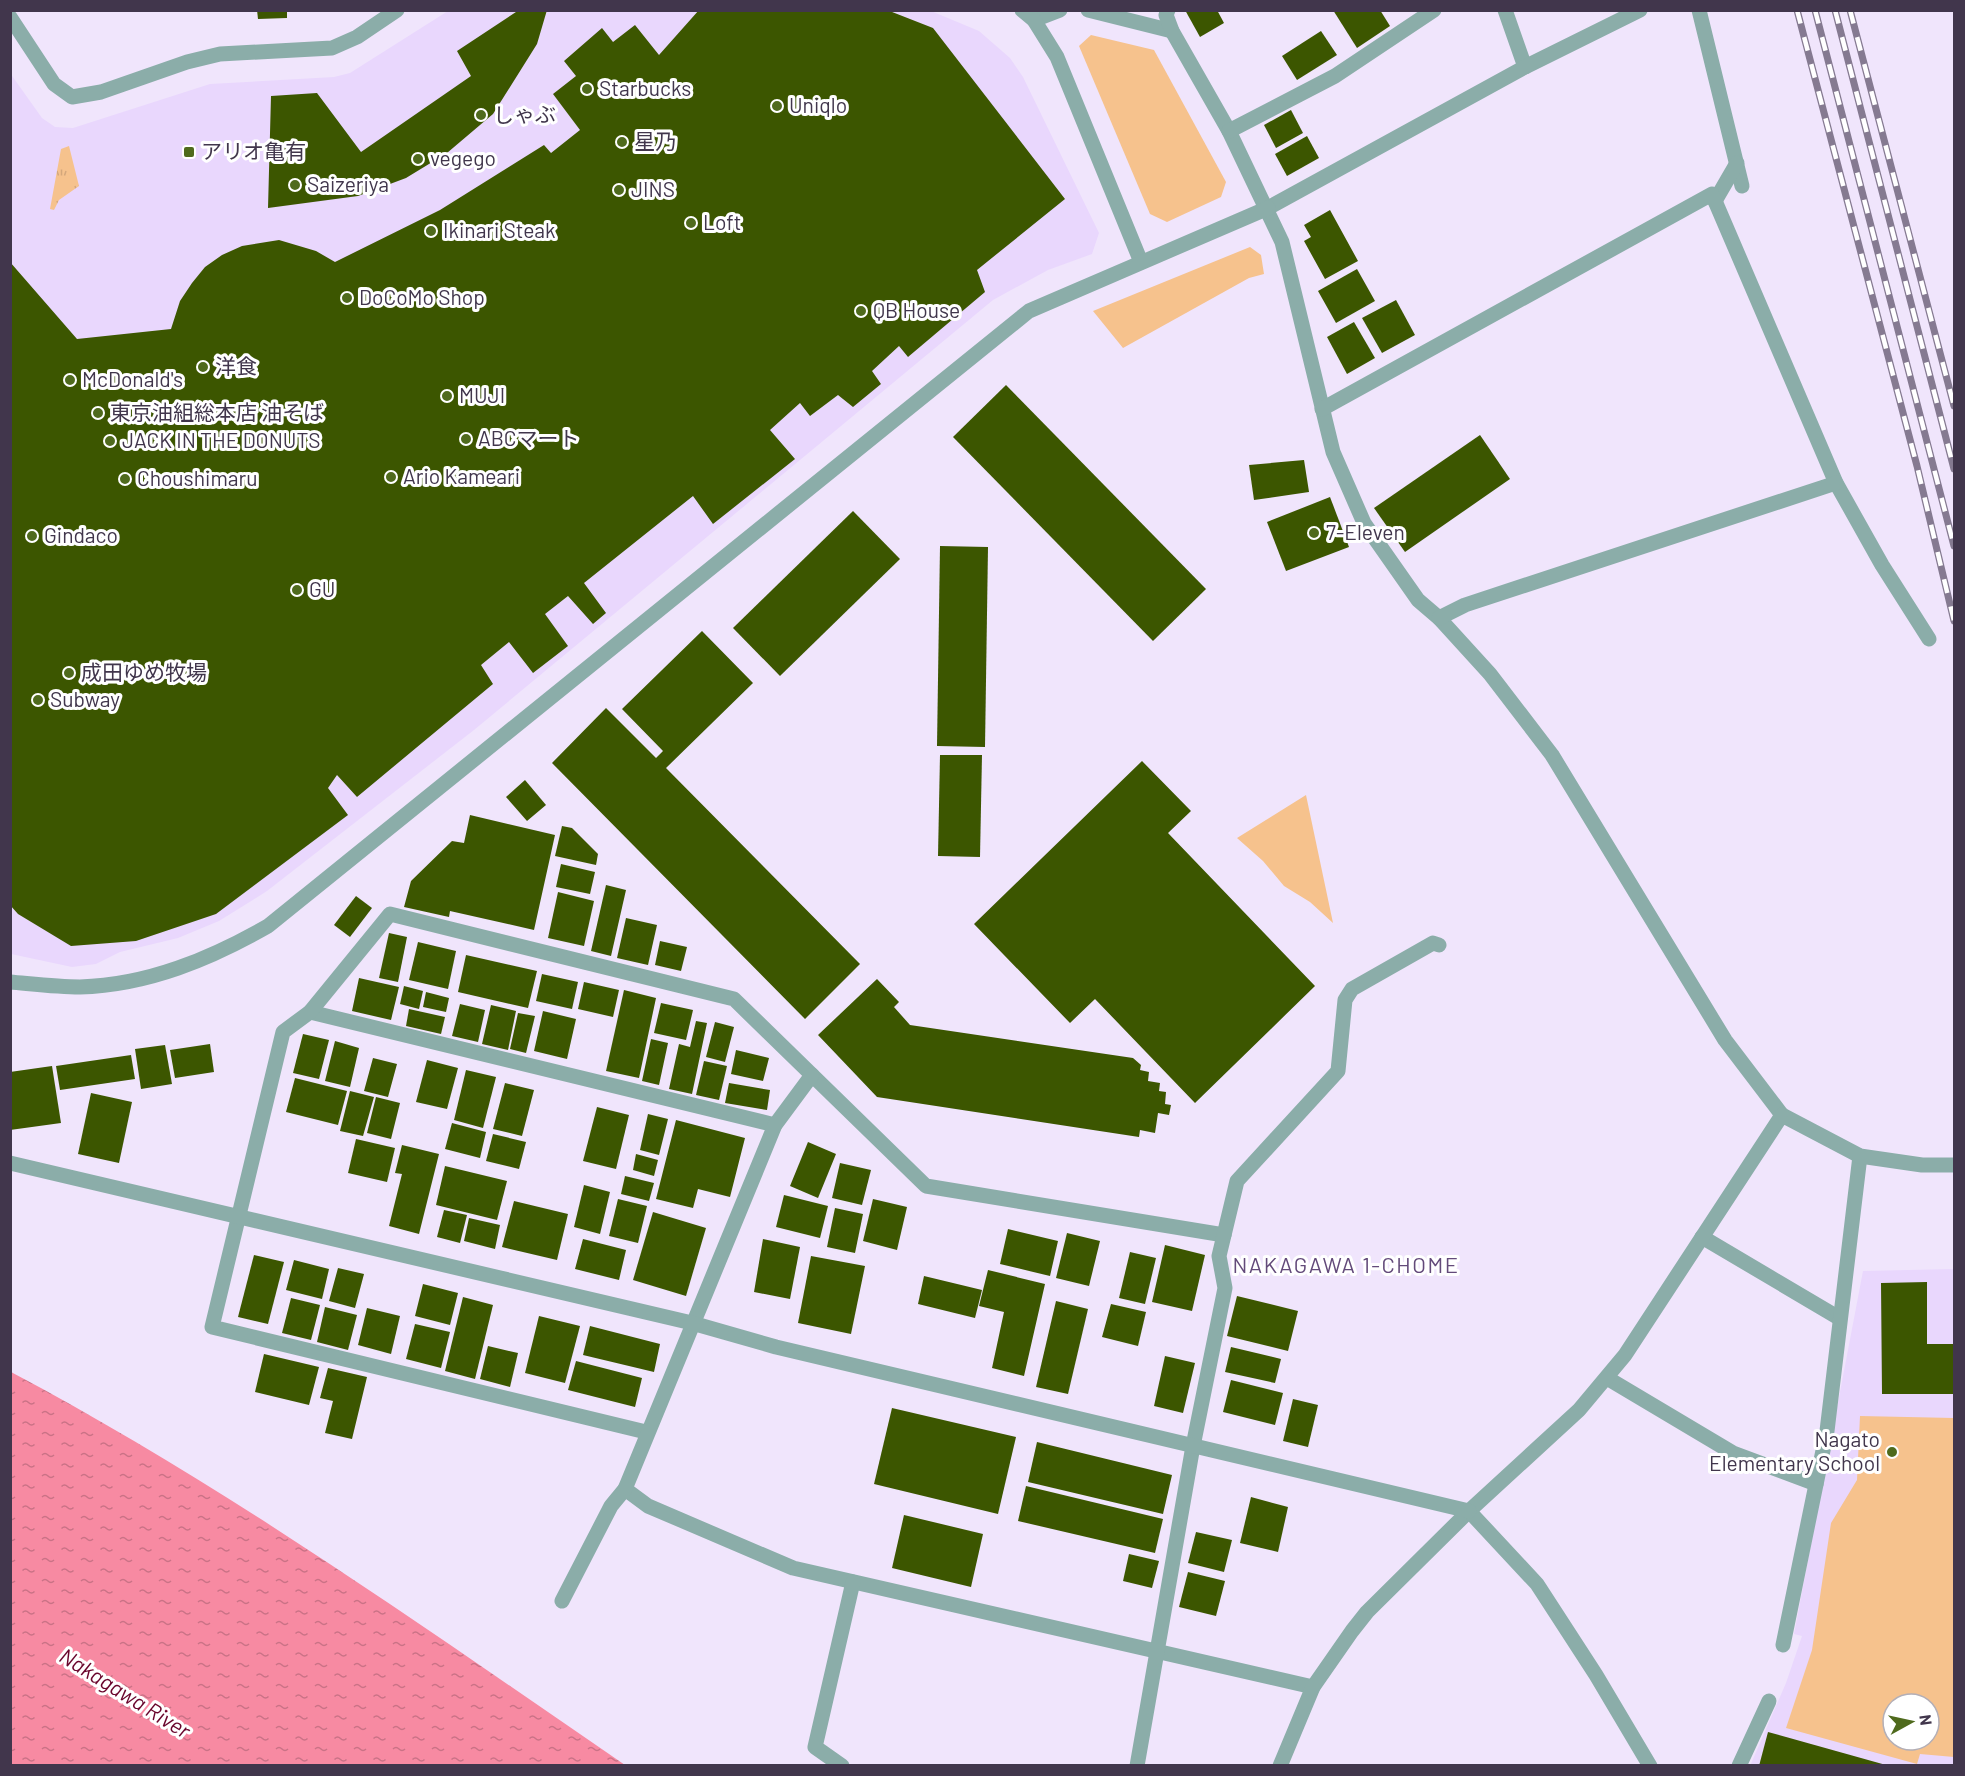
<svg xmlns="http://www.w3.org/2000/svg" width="1965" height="1776" viewBox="0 0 1965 1776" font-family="Barlow,'Noto Sans JP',sans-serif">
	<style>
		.built { fill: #e9d7fd; fill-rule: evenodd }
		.grass { fill: url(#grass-tufts) }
		.park { fill: #f6c28d; fill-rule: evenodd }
		.water { fill: url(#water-ripples) }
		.building { fill: #3c5600 }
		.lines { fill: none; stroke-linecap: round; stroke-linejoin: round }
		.minor { stroke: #8bada9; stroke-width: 15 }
		.tertiary { stroke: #8bada9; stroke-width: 15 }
		.rail-casing { stroke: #857a91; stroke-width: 7 }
		.rail { stroke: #fff; stroke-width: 4.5; stroke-dasharray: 14; stroke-linecap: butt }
		.poi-dot { fill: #4f6a1d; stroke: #fff; stroke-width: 2 }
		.labels { text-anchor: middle; stroke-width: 6; stroke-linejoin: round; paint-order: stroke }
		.poi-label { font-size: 21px; fill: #41364c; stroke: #fff; text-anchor: start }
		.neighbourhood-label { font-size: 22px; letter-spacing: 1.5px; fill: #634a7a; stroke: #fff }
		.water-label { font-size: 22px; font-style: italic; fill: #69052c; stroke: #fff }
	</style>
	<defs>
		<pattern id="grass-tufts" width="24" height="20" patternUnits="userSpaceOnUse" patternTransform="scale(1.5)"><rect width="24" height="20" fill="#f6c28d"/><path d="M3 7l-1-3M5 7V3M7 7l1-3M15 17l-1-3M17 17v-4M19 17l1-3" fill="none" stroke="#d4a77b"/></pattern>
		<pattern id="water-ripples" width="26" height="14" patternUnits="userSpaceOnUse" patternTransform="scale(1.5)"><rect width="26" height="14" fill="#f78aa2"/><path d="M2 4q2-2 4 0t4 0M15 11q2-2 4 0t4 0" fill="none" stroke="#ca7286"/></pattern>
	</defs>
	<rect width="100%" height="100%" fill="#f0e5fc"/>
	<g class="built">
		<path d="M448,11H931L979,31L1010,58L1023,77L1099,233L1092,254L1048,270L993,300L474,730L267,891L219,921L178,938L120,952L96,964L72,967L11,954L10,73L42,118L55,127L73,128L210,84L334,77L350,73Z"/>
		<path d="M1954,1269V1765L1750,1766L1786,1683L1802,1636L1794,1634L1863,1271ZM1893,1704H1929V1740H1893Z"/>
	</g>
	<path class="grass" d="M69,146L79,186L59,200L54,210L50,209L61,149Z"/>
	<g class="park">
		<path d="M1091,35L1154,50L1226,182L1221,197L1167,222L1150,214L1079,46Z"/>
		<path d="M1250,247L1261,255L1264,274L1249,278L1123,348L1093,311Z"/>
		<path d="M1306,795L1333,923L1310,902L1284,886L1263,861L1237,838Z"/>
		<path d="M1860,1416L1954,1418V1757L1920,1754L1917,1764L1786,1728L1812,1650L1831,1523L1857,1480ZM1893,1704H1929V1740H1893Z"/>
	</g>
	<path class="water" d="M11,1372C226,1486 425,1628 625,1765H11Z"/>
	<g class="building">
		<path d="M257,10H287V18L258,19Z"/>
		<path d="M519,10H547L537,44L493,114L447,153L406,178L358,196L268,208L271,96L317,93L361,152L471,76L457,51Z"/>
		<path d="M699,10H887L933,28L1065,199L977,270L985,292L908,357L899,346L872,371L881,384L853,407L838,395L810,416L800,403L770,430L795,459L713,524L693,496L584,583L606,613L593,624L568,596L545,614L568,646L533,673L509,642L481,665L493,684L357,797L337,775L328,788L348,815L216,914L136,941L71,946L18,914L10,905V262L77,339L171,329L180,301L192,283L205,267L222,255L242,246L279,240L316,251L335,262L440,210L544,145L551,153L580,130L553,94L576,76L564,61L602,28L613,42L635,25L659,55Z"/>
		<path d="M1185,10H1217L1224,23L1200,37Z"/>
		<path d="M1333,10H1380L1390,26L1357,48Z"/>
		<path d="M1321,31L1337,55L1297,80L1282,56Z"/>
		<path d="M1291,110L1303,133L1276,148L1264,125Z"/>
		<path d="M1307,136L1319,158L1287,176L1275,154Z"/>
		<path d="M1330,210L1358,261L1325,279L1304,241L1311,237L1304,225Z"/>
		<path d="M1357,269L1375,301L1336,323L1318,291Z"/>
		<path d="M1396,300L1415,335L1382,353L1362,318Z"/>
		<path d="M1354,322L1375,358L1347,374L1327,337Z"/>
		<path d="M1006,385L1206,589L1153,641L953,437Z"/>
		<path d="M1480,435L1510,479L1405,552L1374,508Z"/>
		<path d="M1304,460L1309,492L1254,500L1249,465Z"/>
		<path d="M1330,497L1349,547L1286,571L1267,522Z"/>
		<path d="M853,511L900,559L780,676L733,628Z"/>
		<path d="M940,546L988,547L985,747L937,746Z"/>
		<path d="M702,631L753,683L666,768L860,964L805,1019L552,763L606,708L656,758L663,751L622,709Z"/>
		<path d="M940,755H982L980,857L938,856Z"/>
		<path d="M1142,761L1191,811L1168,833L1315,986L1195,1103L1095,999L1070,1023L974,924Z"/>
		<path d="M525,780L546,805L527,821L506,797Z"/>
		<path d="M470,815L555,835L534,930L450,911L449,917L404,907L411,881L452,841L464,843Z"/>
		<path d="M562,826L572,828L598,854L596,865L555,856Z"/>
		<path d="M561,864L595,872L590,894L556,887Z"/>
		<path d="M606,885L626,890L611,956L591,951Z"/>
		<path d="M558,892L594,901L584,946L548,938Z"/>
		<path d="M356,896L372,908L350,937L334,925Z"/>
		<path d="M626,918L657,925L648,965L617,958Z"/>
		<path d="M389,933L407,937L398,982L379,978Z"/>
		<path d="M660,941L687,947L681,971L655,965Z"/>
		<path d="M418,942L456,951L448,989L409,980Z"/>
		<path d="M466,955L537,971L528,1008L458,992Z"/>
		<path d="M542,974L578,982L572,1009L536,1001Z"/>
		<path d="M359,978L399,987L391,1020L352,1011Z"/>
		<path d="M877,979L899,1002L894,1007L910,1025L1133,1058L1141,1065L1140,1070L1149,1072L1148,1081L1160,1083L1159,1091L1166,1092L1165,1104L1171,1105L1169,1115L1158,1113L1155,1133L1140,1130L1139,1137L877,1097L818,1035Z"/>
		<path d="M584,982L619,990L613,1017L578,1009Z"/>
		<path d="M404,986L423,991L419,1009L400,1004Z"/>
		<path d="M624,990L656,998L639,1078L606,1071Z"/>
		<path d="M426,992L449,998L446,1012L423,1007Z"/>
		<path d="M661,1003L693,1010L686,1040L654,1033Z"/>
		<path d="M460,1004L485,1010L478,1042L452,1036Z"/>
		<path d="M491,1005L516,1011L508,1050L482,1044Z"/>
		<path d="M409,1009L445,1017L441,1034L406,1026Z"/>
		<path d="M543,1011L576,1019L567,1059L534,1051Z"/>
		<path d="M518,1013L535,1016L526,1053L510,1049Z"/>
		<path d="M696,1021L707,1023L692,1094L669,1089L679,1044L690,1047Z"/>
		<path d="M715,1022L734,1027L725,1062L706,1057Z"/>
		<path d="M303,1034L329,1040L319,1079L293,1073Z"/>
		<path d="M651,1039L668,1043L659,1085L642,1081Z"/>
		<path d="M335,1041L359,1048L350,1087L325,1081Z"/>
		<path d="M210,1044L214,1072L175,1078L170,1050Z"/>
		<path d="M165,1045L172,1084L141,1089L135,1049Z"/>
		<path d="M736,1050L769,1058L763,1081L731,1074Z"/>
		<path d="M131,1055L135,1079L60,1090L56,1066Z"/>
		<path d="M373,1058L397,1064L388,1097L364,1091Z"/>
		<path d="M427,1060L458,1068L447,1109L416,1102Z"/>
		<path d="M704,1061L727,1066L719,1100L696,1095Z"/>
		<path d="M52,1066L61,1123L10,1130V1072Z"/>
		<path d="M466,1070L496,1077L483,1128L454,1120Z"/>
		<path d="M295,1078L347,1091L338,1125L286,1112Z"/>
		<path d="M505,1083L534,1090L522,1136L493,1129Z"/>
		<path d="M729,1083L770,1090L767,1110L725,1103Z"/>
		<path d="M350,1091L374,1097L363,1136L340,1131Z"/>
		<path d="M91,1093L132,1102L119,1163L78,1154Z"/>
		<path d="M376,1097L400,1103L391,1139L367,1133Z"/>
		<path d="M597,1107L629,1115L616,1169L583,1161Z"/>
		<path d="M648,1114L668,1119L659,1155L640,1150Z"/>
		<path d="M676,1120L745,1138L730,1197L698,1189L693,1208L656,1199Z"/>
		<path d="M452,1123L486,1132L480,1158L445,1149Z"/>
		<path d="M493,1134L526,1142L519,1169L486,1161Z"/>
		<path d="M356,1139L395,1148L387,1182L348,1173Z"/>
		<path d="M808,1142L836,1154L818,1198L790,1186Z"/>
		<path d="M402,1145L439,1154L419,1234L389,1226L402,1174L395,1173Z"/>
		<path d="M636,1154L658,1160L654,1176L633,1170Z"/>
		<path d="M840,1163L871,1170L862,1205L832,1198Z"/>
		<path d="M445,1166L507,1181L497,1220L436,1205Z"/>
		<path d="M625,1176L654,1183L649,1201L621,1194Z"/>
		<path d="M584,1185L610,1192L600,1234L574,1227Z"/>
		<path d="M784,1195L828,1206L820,1238L776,1227Z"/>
		<path d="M618,1199L647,1206L638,1243L609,1236Z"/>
		<path d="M873,1199L907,1207L897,1250L863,1241Z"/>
		<path d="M514,1201L568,1214L557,1260L502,1247Z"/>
		<path d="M835,1208L863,1214L855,1253L827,1247Z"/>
		<path d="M444,1210L467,1215L460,1243L437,1237Z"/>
		<path d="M653,1212L706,1228L686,1296L633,1280Z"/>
		<path d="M469,1218L500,1225L495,1249L464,1241Z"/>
		<path d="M1008,1229L1058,1241L1050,1276L1000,1264Z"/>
		<path d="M1067,1233L1100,1241L1089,1286L1056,1278Z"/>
		<path d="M583,1239L626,1250L619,1280L575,1269Z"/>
		<path d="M763,1239L800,1247L790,1299L754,1292Z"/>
		<path d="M1165,1245L1205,1255L1192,1311L1152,1302Z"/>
		<path d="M1130,1252L1156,1258L1145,1304L1119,1298Z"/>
		<path d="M254,1255L284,1262L268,1324L238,1317Z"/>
		<path d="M811,1256L865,1266L851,1334L798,1323Z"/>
		<path d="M294,1260L329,1269L322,1299L286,1290Z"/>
		<path d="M338,1268L364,1274L355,1308L329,1301Z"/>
		<path d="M988,1270L1045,1284L1024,1376L992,1368L1004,1312L979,1306Z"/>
		<path d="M924,1276L982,1290L975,1318L918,1304Z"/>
		<path d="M1927,1282V1344H1954V1394H1882L1881,1283Z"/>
		<path d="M423,1284L458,1293L450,1325L415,1316Z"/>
		<path d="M1237,1296L1298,1311L1288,1351L1227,1336Z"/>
		<path d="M463,1297L493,1305L475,1379L445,1371Z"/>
		<path d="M291,1298L320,1305L311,1340L282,1333Z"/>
		<path d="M1056,1301L1088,1309L1068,1394L1036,1387Z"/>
		<path d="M1111,1304L1146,1312L1138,1346L1102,1337Z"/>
		<path d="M325,1307L357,1315L348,1350L317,1342Z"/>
		<path d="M367,1308L400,1316L391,1354L358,1345Z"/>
		<path d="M539,1316L580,1326L565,1383L525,1373Z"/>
		<path d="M415,1324L450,1332L441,1368L406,1359Z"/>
		<path d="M590,1326L660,1344L654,1372L583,1355Z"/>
		<path d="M488,1346L518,1353L510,1387L480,1379Z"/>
		<path d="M1231,1347L1281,1359L1275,1383L1225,1372Z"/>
		<path d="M264,1354L319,1367L309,1405L255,1392Z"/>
		<path d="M1165,1356L1195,1363L1183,1413L1154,1406Z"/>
		<path d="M576,1361L642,1378L635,1407L568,1390Z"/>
		<path d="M328,1368L367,1377L352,1439L325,1433L333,1401L320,1398Z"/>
		<path d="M1231,1380L1283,1393L1275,1425L1223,1412Z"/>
		<path d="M1293,1399L1318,1405L1308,1447L1283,1441Z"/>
		<path d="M892,1408L1016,1437L998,1514L874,1484Z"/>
		<path d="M1037,1442L1172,1475L1163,1514L1028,1482Z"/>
		<path d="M1026,1486L1163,1519L1155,1553L1018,1521Z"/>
		<path d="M1251,1497L1288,1507L1278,1552L1240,1543Z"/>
		<path d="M904,1515L983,1534L971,1587L892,1568Z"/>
		<path d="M1196,1532L1232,1540L1224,1572L1188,1563Z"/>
		<path d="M1129,1554L1159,1561L1152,1588L1123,1581Z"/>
		<path d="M1188,1572L1225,1581L1216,1616L1179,1607Z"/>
		<path d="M1768,1732L1886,1765V1766H1759Z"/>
	</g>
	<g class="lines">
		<g class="minor">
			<path d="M1088,10L1172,31"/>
			<path d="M1168,10L1166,15L1172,31L1229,131L1282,242L1333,452L1364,523L1418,600L1439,618L1490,674L1552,755L1725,1040L1782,1115"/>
			<path d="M1505,10L1525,67"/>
			<path d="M1699,10L1742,186"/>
			<path d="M10,17L54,84L72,97L101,92L187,62L220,54L332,48L357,37L397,10"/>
			<path d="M1034,20L1060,10"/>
			<path d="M1229,131L1335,76L1434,10"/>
			<path d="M1715,201L1737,163"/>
			<path d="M1268,208L1525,67L1640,10"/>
			<path d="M1322,409L1712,194L1836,483L1882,565L1929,639"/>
			<path d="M1439,618L1465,605L1836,483"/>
			<path d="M310,1012L775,1125"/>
			<path d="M1702,1237L1839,1318"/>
			<path d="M1607,1378L1733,1453L1816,1484"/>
			<path d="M646,1432L212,1327L283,1032L310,1012L390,914L734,999L926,1186L1224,1235"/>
			<path d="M625,1489L648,1506L793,1568L1313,1687"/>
			<path d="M562,1601L611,1506L625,1489L775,1125L812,1075"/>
			<path d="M1783,1645L1827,1431L1860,1156"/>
			<path d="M842,1766L815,1747L853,1582"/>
			<path d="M1137,1766L1193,1446L1225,1288L1219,1256L1237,1181L1338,1071L1345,1000L1352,989L1433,943L1439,945"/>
			<path d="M1280,1766L1313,1687L1352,1631L1367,1612L1469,1511"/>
			<path d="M1650,1766L1596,1675L1537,1584L1469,1511L1579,1410L1625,1355L1782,1115L1860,1156L1922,1165H1954"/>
			<path d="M1739,1766L1769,1701"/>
		</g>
		<g class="tertiary">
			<path d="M1022,10L1034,20L1057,57L1141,262"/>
			<path d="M10,982C33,984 57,987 80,987C148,985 210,959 268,926L1029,311L1268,208"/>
			<path d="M10,1163L692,1323L776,1347L1469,1511"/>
		</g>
		<g class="rail-casing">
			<g id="rail">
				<path d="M1797,10L1917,466L1954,621"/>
				<path d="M1815,10L1954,546"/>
				<path d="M1835,10L1954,469"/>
				<path d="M1850,10L1954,406"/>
			</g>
		</g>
		<use href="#rail" class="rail"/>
	</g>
	<g class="poi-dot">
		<circle cx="587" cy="89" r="6"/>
		<circle cx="777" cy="106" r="6"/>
		<circle cx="481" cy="115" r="6"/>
		<circle cx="622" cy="142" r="6"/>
		<rect x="183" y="146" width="12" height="12" rx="3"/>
		<circle cx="418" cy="159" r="6"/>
		<circle cx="295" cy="185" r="6"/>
		<circle cx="619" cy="190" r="6"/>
		<circle cx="691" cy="223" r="6"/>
		<circle cx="431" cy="231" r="6"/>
		<circle cx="347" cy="298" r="6"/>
		<circle cx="861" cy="311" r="6"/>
		<circle cx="203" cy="367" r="6"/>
		<circle cx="70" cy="380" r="6"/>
		<circle cx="447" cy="396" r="6"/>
		<circle cx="98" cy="413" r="6"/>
		<circle cx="466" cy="439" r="6"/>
		<circle cx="110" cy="441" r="6"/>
		<circle cx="391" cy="477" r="6"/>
		<circle cx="125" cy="479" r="6"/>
		<circle cx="1314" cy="533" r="6"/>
		<circle cx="32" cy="536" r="6"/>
		<circle cx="297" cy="590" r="6"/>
		<circle cx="69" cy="673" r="6"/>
		<circle cx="38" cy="700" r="6"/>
		<circle cx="1892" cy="1452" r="6"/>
	</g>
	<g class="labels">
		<g class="poi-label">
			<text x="599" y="96">Starbucks</text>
			<text x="789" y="113">Uniqlo</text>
			<text x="493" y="122">しゃぶ</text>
			<text x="634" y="149">星乃</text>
			<text x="201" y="159">アリオ亀有</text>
			<text x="430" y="166">vegego</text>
			<text x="307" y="192">Saizeriya</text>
			<text x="631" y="197">JINS</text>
			<text x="703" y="230">Loft</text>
			<text x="443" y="238">Ikinari Steak</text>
			<text x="359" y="305">DoCoMo Shop</text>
			<text x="873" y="318">QB House</text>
			<text x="215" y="374">洋食</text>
			<text x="82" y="387">McDonald's</text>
			<text x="459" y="403">MUJI</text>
			<text x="110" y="420">東京油組総本店 油そば</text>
			<text x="478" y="446">ABCマート</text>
			<text x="122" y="448">JACK IN THE DONUTS</text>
			<text x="403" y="484">Ario Kameari</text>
			<text x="137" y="486">Choushimaru</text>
			<text x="1326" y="540">7-Eleven</text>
			<text x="44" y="543">Gindaco</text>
			<text x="309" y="597">GU</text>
			<text x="81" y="680">成田ゆめ牧場</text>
			<text x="50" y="707">Subway</text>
			<text x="1880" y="1447" text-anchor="end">Nagato<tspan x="1880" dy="24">Elementary School</tspan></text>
		</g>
		<g class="neighbourhood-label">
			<text x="1346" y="1273">NAKAGAWA 1-CHOME</text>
		</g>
		<g class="water-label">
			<text transform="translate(125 1693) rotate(32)" y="8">Nakagawa River</text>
		</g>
	</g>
	<rect width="1965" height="1776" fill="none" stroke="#41364c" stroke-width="24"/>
	<g transform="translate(1911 1722) rotate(82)"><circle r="28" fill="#ffffff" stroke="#b3afb7" stroke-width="1.5"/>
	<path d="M0-4.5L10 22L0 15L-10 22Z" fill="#4f6a1d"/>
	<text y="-9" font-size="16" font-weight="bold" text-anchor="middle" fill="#41364c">N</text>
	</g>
</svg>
